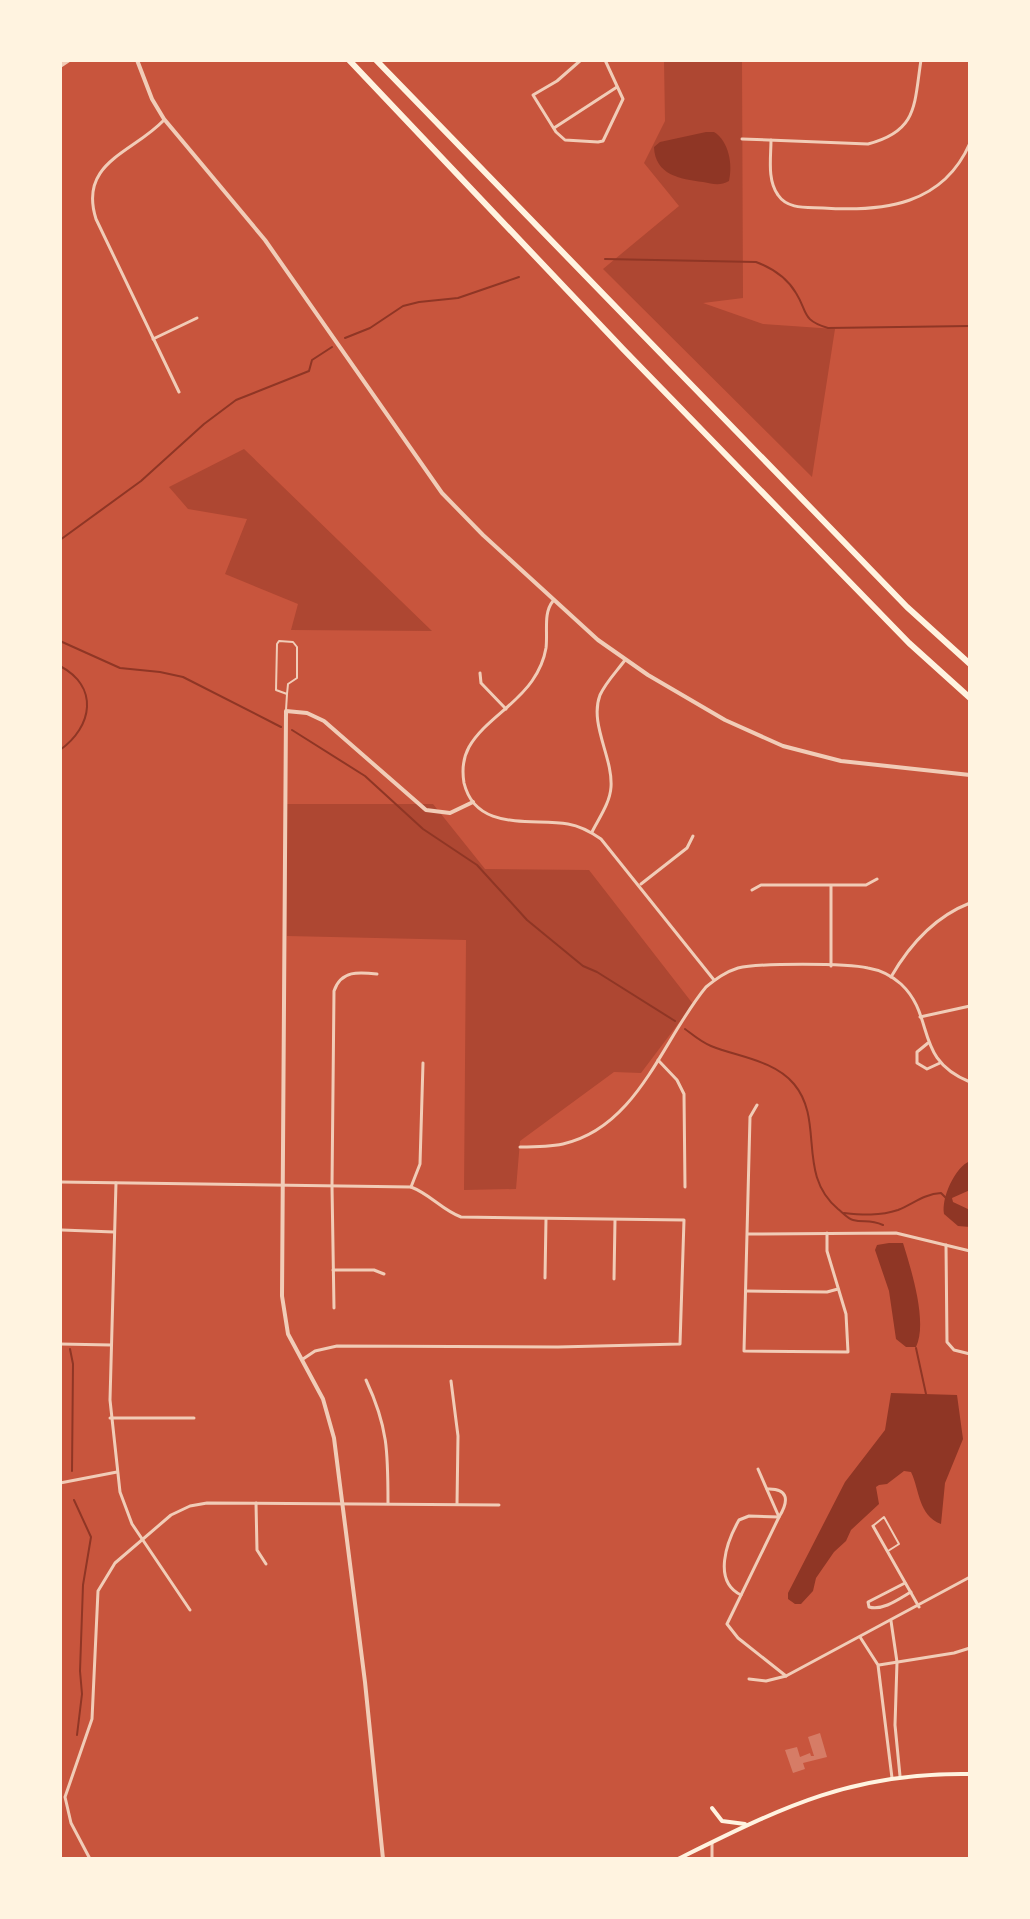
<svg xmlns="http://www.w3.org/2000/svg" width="1030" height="1919" viewBox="0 0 1030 1919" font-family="'Libre Baskerville',serif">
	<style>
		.green { fill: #ae4732 }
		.water { fill: #8f3625 }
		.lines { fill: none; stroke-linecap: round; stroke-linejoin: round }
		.stream { stroke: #8f3625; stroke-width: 2 }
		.building { fill: #d67c66 }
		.service { stroke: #f1ccb7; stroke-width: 2 }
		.minor { stroke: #f1ccb7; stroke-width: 3 }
		.tertiary { stroke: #f1ccb7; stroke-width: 4 }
		.secondary { stroke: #fff3e0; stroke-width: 4 }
		.motorway { stroke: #fff3e0; stroke-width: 6 }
	</style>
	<rect width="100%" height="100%" fill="#c8553d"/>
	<g class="green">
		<path d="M664,60H742L743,298L703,303L763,324L835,329L812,477L603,269L679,206L644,163L665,121Z"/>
		<path d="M244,449L432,631L291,630L298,604L225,574L247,519L188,509L169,487Z"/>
		<path d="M287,804H433L485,869L589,870L693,1004L641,1073L614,1072L520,1141L516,1189L464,1190L466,940L287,936Z"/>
	</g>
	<g class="water">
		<path d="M706,132H714C729,141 733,165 729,181C720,186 713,184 703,182C680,179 655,175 654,147L660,142Z"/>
		<path d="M970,1161V1190L952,1198L953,1202L970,1210V1227L958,1226L944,1214C941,1198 955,1167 970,1161Z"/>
		<path d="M889,1243H903C911,1269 928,1322 916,1347H906L896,1339L889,1291L875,1250L877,1245Z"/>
		<path d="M891,1393L957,1395L963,1439L945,1483L941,1524C918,1515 920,1491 911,1472L904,1471L887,1484L879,1485L876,1487L879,1504L851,1530L846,1541L834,1552L816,1578L813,1591L801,1604H795L788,1599V1593L845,1482L885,1430Z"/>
	</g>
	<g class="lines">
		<g class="stream">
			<path d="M605,259L756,262C772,268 787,278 796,293C808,312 801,320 828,328L970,326"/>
			<path d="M345,338L370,328L403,306L419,302L458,298L519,277"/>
			<path d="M60,540L141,481L204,424L236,400L309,371L312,360L332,347"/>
			<path d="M60,641L120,668L160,672L183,677L281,727"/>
			<path d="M60,666C99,687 93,726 60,750"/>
			<path d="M292,730L365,776L423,829L477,865L527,920L583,966L597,972L675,1021"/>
			<path d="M685,1029C693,1035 701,1042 711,1046C738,1057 774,1060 794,1084C825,1121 796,1174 838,1209C842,1212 848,1219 853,1220C864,1223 869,1219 883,1225"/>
			<path d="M844,1213C862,1215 880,1216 898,1210C913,1204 924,1194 941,1193L947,1199"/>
			<path d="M916,1348L926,1394"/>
			<path d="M70,1349L73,1364L72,1471"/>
			<path d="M74,1500L91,1537L83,1585L80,1671L82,1694L77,1735"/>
		</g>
	</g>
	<path class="building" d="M820,1733L827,1757L803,1763L805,1769L793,1773L785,1750L797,1747L800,1757L810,1753L811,1756H814L808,1737Z"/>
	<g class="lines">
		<g class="service">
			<path d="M286,710L287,694L276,690L277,644L279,641L293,642L297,647V678L288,684L287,694"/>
			<path d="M874,1525L884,1517L899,1544L888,1551"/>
		</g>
		<g class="minor">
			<path d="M581,60L557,81L533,95L556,132L565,140L598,142L603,141L623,99L605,60"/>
			<path d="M164,120C133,153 78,162 96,219L179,392"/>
			<path d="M554,128L617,87"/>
			<path d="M742,139L868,144C918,131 914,105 921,60"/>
			<path d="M771,140C771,157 767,180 778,195C788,210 808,207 823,208C884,212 943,205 970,143"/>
			<path d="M153,339L197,318"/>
			<path d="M553,601C543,613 548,632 546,648C544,660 539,671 532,681C515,706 484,721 469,747C463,758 462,771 464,783C476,832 531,818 568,824C580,826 591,832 601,839L714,980"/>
			<path d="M480,673L481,683L506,709"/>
			<path d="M592,832C599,818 610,803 611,787C613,757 589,724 600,695C606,682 617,671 625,660"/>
			<path d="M641,884L687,848L693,836"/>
			<path d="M752,890L761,885H866L877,879"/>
			<path d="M831,966V886"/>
			<path d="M891,977C910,944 934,917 970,903"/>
			<path d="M920,1017L970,1006"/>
			<path d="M928,1043L917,1052V1063L927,1069L940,1063"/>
			<path d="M658,1060L677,1080L684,1094L685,1187"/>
			<path d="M757,1105L750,1117L744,1351L848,1352L846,1314L827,1251V1233"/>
			<path d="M520,1147C534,1147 549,1147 563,1144C638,1127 662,1040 706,987C716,979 725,972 738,968C758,963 847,963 868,968C880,970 892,976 901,984C936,1017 913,1059 970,1082"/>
			<path d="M60,1182L411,1187C430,1194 442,1210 461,1217L684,1220L680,1344L558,1347L337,1346L315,1351L303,1359"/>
			<path d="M116,1183L110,1400L120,1492L132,1524L190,1610"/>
			<path d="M411,1187L420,1164L423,1063"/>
			<path d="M62,1230L114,1232"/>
			<path d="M748,1234L896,1233L970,1251"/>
			<path d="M946,1245L947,1342L954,1350L970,1354"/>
			<path d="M333,1270H374L384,1274"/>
			<path d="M545,1278L546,1219"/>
			<path d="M614,1279L615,1220"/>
			<path d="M746,1291L827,1292L838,1289"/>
			<path d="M334,1308L332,1186L334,991C341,970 359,972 377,974"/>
			<path d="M60,1344L111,1345"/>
			<path d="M366,1380C388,1427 388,1452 388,1503"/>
			<path d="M451,1381L458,1436L457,1504"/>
			<path d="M110,1418H194"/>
			<path d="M758,1469L779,1517L727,1624L738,1638L786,1676"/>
			<path d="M60,1483L117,1472"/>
			<path d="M256,1503L257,1550L266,1564"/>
			<path d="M873,1526L919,1607"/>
			<path d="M905,1583L868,1602L869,1607C883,1611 899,1599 911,1592"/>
			<path d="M741,1595C712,1581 727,1541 739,1520L749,1516L779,1517C789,1501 789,1488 767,1489"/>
			<path d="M891,1621L897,1662L895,1725L900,1776"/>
			<path d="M860,1637L878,1665L892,1778"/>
			<path d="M879,1665L954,1653L970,1648"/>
			<path d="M749,1679L766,1681L786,1676L970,1577"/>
			<path d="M90,1859L71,1823L65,1797L92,1719L98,1591L115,1563L171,1515L190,1506L207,1503L499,1505"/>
			<path d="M712,1859V1843"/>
		</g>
		<g class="tertiary">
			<path d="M137,60L152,99L164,119L265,240L442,493L483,535L598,640L648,675L725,720L783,746L841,761L970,775"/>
			<path d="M60,66L69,60"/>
			<path d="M383,1859L365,1682L334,1438L323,1399L288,1334L282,1296L286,711L307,713L324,721L426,810L450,813L473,802"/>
		</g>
		<g class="secondary">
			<path d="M712,1808L722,1821L745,1824"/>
			<path d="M678,1859C781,1808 851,1772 970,1774"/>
		</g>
		<g class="motorway">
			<path d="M349,60L624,350L909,643L970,698"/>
			<path d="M376,60L907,607L970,664"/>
		</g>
	</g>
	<rect width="1030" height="1919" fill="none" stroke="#fff3e0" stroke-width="124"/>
</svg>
